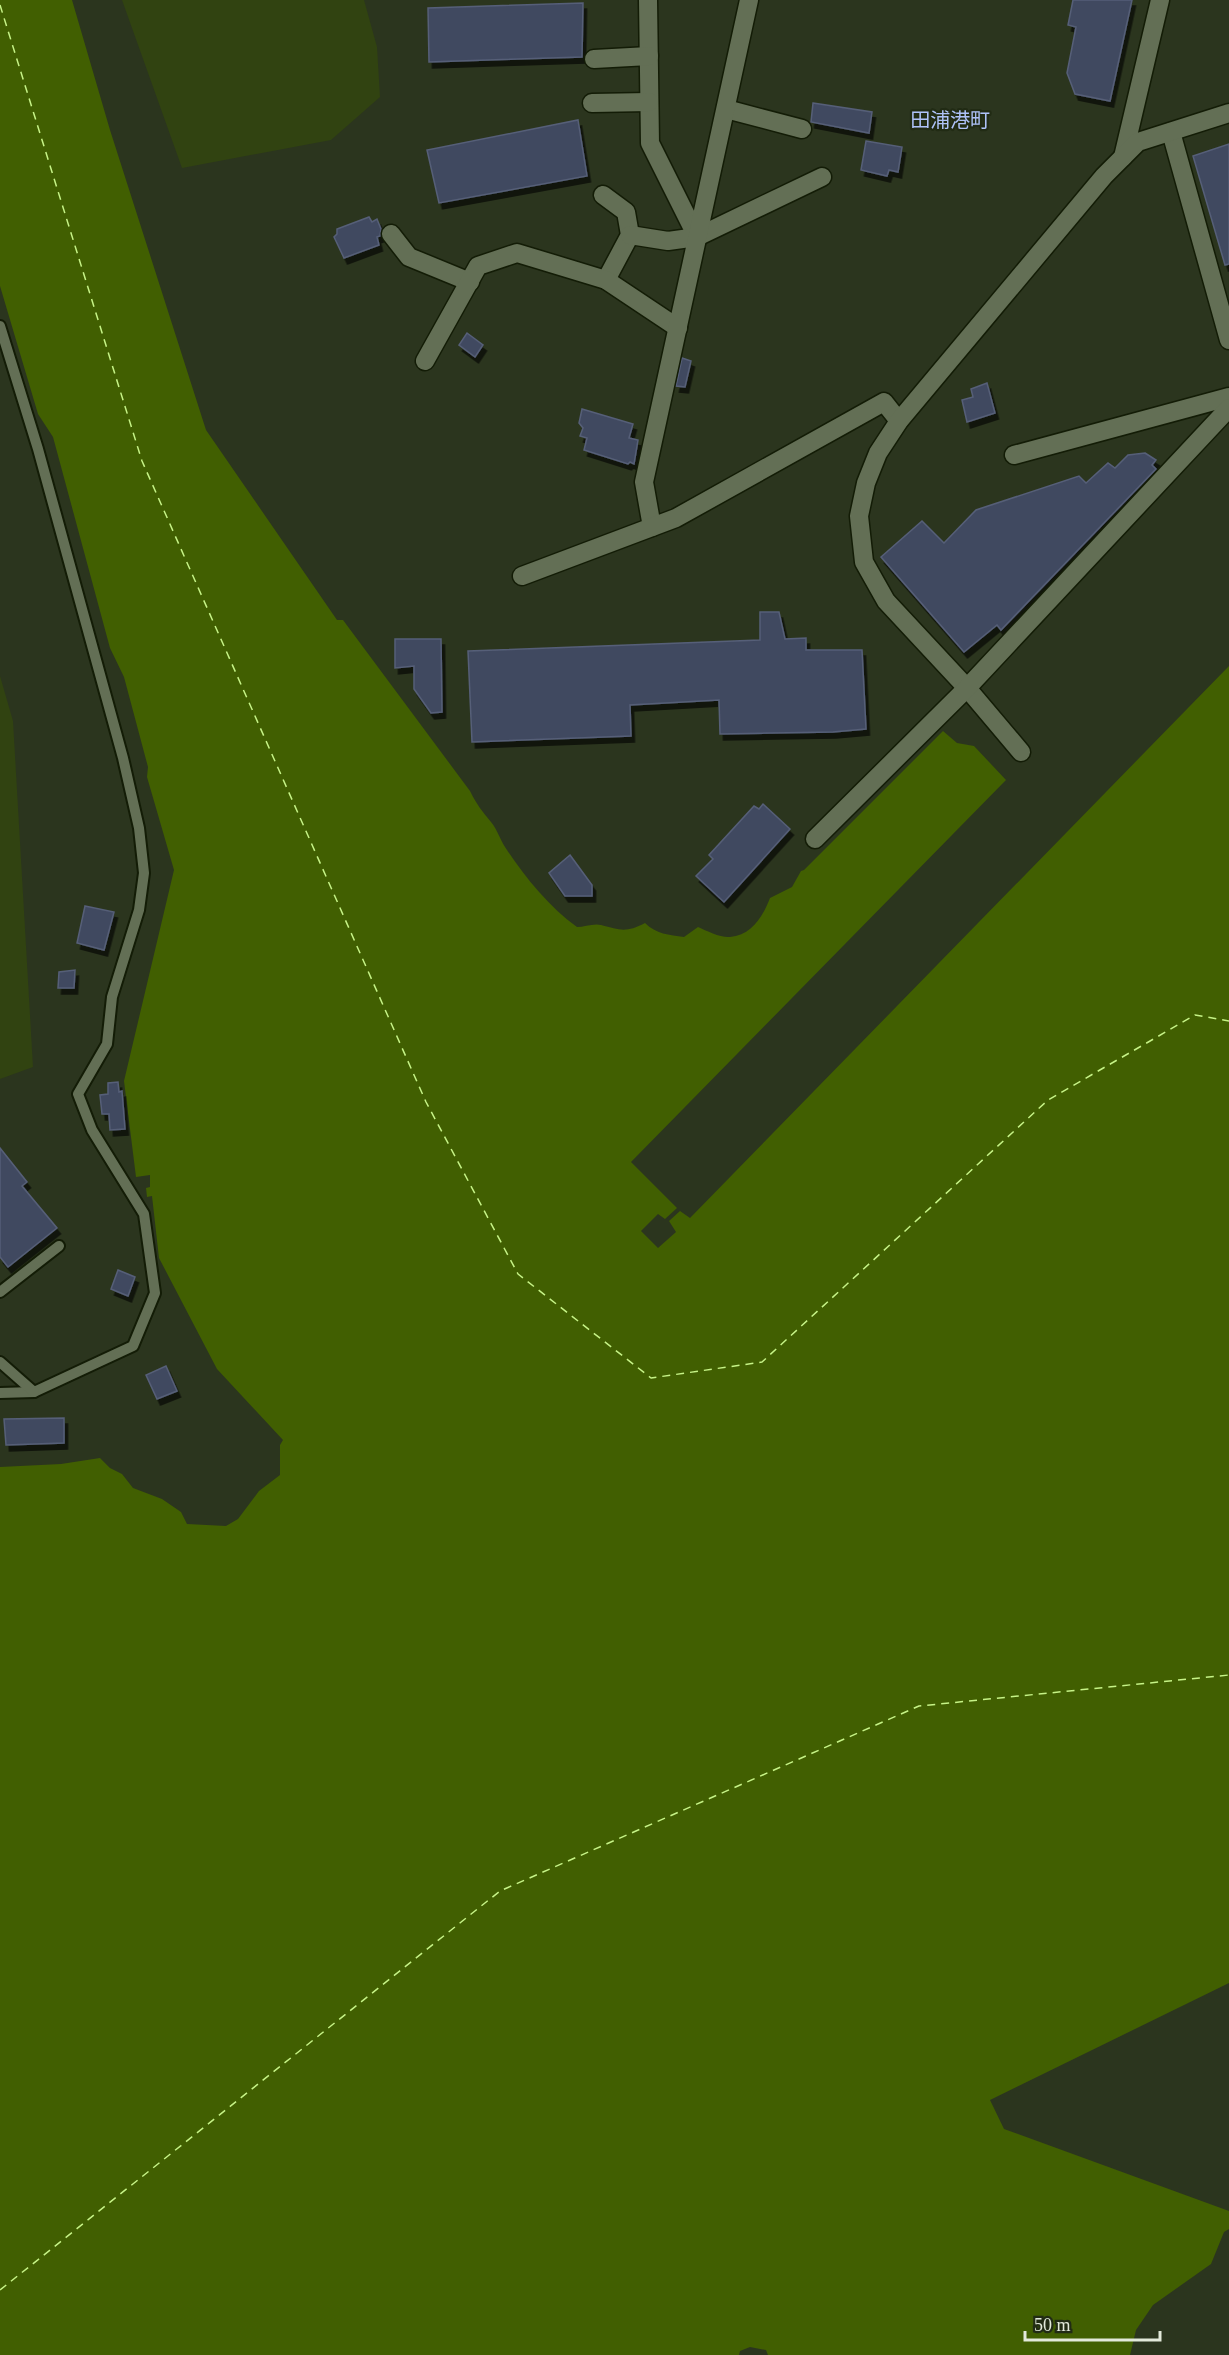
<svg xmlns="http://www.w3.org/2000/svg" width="1229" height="2355" viewBox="0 0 1229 2355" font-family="'Times New Roman','Noto Sans JP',serif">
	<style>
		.green { fill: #314311 }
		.water { fill: #415f01 }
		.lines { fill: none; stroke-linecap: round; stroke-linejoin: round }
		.ferry { stroke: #c6f387; stroke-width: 1.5; stroke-dasharray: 8 6; stroke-linecap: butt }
		.building { fill: #414a61; stroke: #565f78; stroke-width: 1.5; filter: url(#shadow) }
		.lane-casing { stroke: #131c06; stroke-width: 14 }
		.street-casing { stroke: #131c06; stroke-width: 21 }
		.lane { stroke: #636f55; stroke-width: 10 }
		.street { stroke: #636f55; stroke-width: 18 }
		.labels { text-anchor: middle; stroke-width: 4.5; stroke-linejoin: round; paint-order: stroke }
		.neighbourhood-label { font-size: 20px; fill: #aec2f8; stroke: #212b14 }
	</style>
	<defs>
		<filter id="shadow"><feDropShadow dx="3.5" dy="6" stdDeviation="0" flood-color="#0009"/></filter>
	</defs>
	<rect width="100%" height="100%" fill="#2b351e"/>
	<g class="green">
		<path d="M122,0H364L377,47L380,97L331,140L182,168Z"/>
		<path d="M0,676L13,721L33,1067L0,1079Z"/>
	</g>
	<path class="water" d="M0,0H72L110,130L206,430L337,620H343L470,791C477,805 482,811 491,822C497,829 500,839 505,847C524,876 548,906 577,927C584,927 594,923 601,925C620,930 626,933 645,923C656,934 669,935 684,937L698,927C707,931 721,938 730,937C752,935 763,916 770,898L792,887L801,871L804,870L943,731L957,743L974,746L1006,780L631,1162L677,1208L665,1219L658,1214L641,1231L658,1248L676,1232L669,1221L680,1211L690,1218L1229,666V1983L990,2100L1004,2129L1229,2211V2229L1224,2232L1211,2264L1153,2305L1136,2330L1130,2355H768L766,2350L750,2347L740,2351L739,2355H0V1467L61,1464L100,1458L110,1468L122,1474L133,1488L162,1499L181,1512L187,1524L226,1526L238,1519L259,1491L280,1475V1445L283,1440L217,1369L159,1258L152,1196L147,1197L146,1188L150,1187V1175L136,1177L124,1081L174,870L147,777L148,767L124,677L110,648L53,437L38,414L0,286Z"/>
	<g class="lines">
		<g class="ferry">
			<path d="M0,5L142,461L426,1102L518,1274L651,1378L762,1362L1048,1100L1195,1015L1229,1021"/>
			<path d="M0,2290L500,1891L919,1706L1229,1675"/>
		</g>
	</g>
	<g class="building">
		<path d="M1073,0H1132L1110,101L1075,94L1067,73L1076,27L1068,25Z"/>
		<path d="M583,3L582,57L429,62L428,8Z"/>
		<path d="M813,103L872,112L869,133L811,122Z"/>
		<path d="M578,120L587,176L439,203L427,150Z"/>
		<path d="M866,141L902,147L898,172L889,170L887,176L861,170Z"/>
		<path d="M1229,144V264L1225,265L1193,156Z"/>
		<path d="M369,217L372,222L377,219L381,229L380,236L377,237L379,245L344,258L334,237L337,234V229Z"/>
		<path d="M467,333L483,345L475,357L459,345Z"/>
		<path d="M682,358L691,361L685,387L676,386Z"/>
		<path d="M987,383L995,413L967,422L962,400L973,397L971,389Z"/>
		<path d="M582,409L633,424L629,438L638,440L634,464L630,462L628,464L584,450L587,438L580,436L583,428L579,423Z"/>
		<path d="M1145,453L1156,460L1152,465L1156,469L1001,630L997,625L964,652L881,557L922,521L944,543L976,510L1079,476L1086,483L1108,463L1115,468L1128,455Z"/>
		<path d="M760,612H779L785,639L806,638V650H862L866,729L833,732L720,734L719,700L630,705L631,736L472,742L468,651L760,640Z"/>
		<path d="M395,639H441L442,712L431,713L414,689V666L395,668Z"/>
		<path d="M763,804L790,829L724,902L696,876L713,859L709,855L754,806L759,809Z"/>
		<path d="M570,855L592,885V896H565L549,873Z"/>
		<path d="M85,906L114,912L104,950L77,943Z"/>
		<path d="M75,970L74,988H58L59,972Z"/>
		<path d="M118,1082L119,1092L122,1091L125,1129L110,1130L109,1114H102L100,1095L108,1094V1083Z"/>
		<path d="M0,1148L27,1182L22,1186L57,1228L8,1267L0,1257Z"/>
		<path d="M118,1270L135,1277L128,1296L111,1289Z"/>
		<path d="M166,1366L177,1391L157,1399L146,1375Z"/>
		<path d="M64,1418V1443L6,1445L4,1419Z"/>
	</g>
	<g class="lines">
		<g class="lane-casing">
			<g id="lane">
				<path d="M0,326L38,449L123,758L139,828L144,873L139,910L112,997L107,1044L78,1094L92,1130L144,1214L155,1293L133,1346L34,1392L0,1393"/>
				<path d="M0,1292L59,1246"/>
				<path d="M0,1362L34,1392"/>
			</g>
		</g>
		<g class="street-casing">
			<g id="street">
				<path d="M648,0L650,143L697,237L822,177"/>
				<path d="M594,59L649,56"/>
				<path d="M592,103L649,102"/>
				<path d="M726,109L802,129"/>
				<path d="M1171,132L1229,340"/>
				<path d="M1123,157L1160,0"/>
				<path d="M603,195L626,212L630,235L606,280"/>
				<path d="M391,234L409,257L470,282"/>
				<path d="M630,235L668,241L697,237"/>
				<path d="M425,361L478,266L517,253L606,280L678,328"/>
				<path d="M1014,455L1229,397"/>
				<path d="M652,527L644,482L749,0"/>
				<path d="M522,576L676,518L884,402L899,421"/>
				<path d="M1021,752L967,688L886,601L864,562L859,516L866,483L878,453L899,421L1104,176L1138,142L1229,113"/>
				<path d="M815,839L967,688L1229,408"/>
			</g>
		</g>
		<use href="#lane" class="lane"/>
		<use href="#street" class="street"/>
	</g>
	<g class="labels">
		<g class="neighbourhood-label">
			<text x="950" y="127">田浦港町</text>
		</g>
	</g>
	<path d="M1025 2331v9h135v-9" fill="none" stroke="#e2e9da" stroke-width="3"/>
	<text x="1034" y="2331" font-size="18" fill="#e2e9da" stroke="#212b14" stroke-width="4.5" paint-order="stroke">50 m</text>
</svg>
